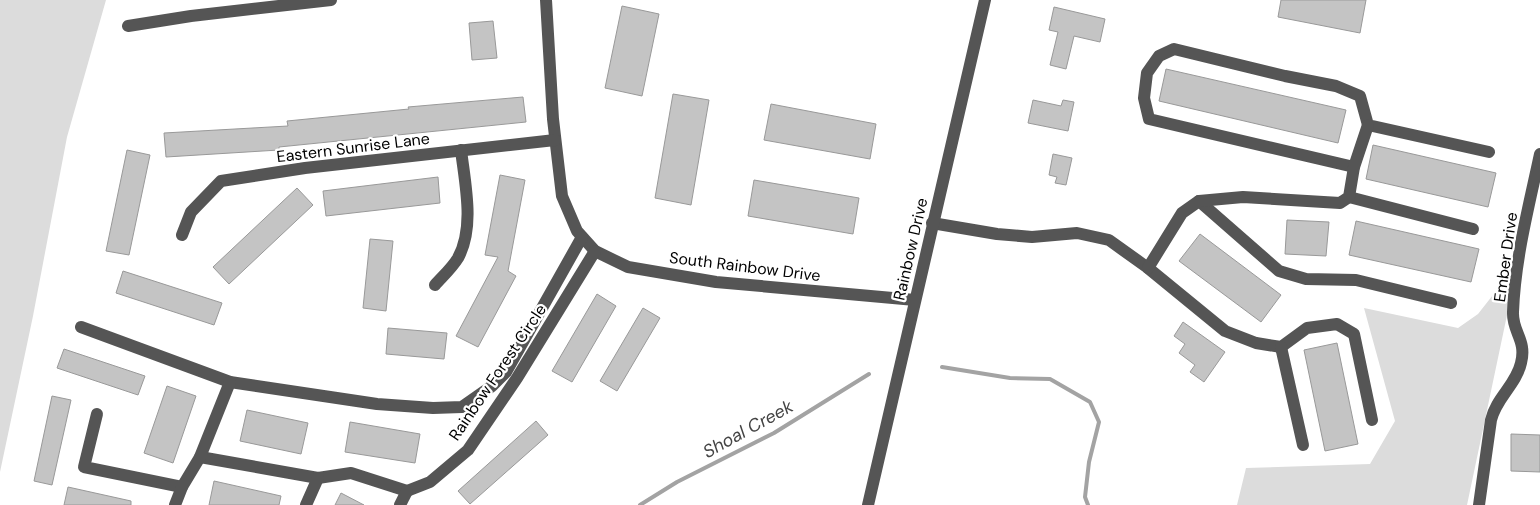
<svg xmlns="http://www.w3.org/2000/svg" width="1540" height="505" viewBox="0 0 1540 505" font-family="'DM Sans',sans-serif">
	<style>
		.green { fill: #dcdcdc }
		.lines { fill: none; stroke-linecap: round; stroke-linejoin: round }
		.stream { stroke: #a3a3a3; stroke-width: 4 }
		.building { fill: #c4c4c4; stroke: #999 }
		.minor { stroke: #555; stroke-width: 12 }
		.labels { text-anchor: middle; stroke-width: 4.5; stroke-linejoin: round; paint-order: stroke }
		.street-label { font-size: 16px; fill: #000; stroke: #fff }
		.water-label { font-size: 18px; font-style: italic; fill: #444; stroke: #fff }
	</style>
	<rect width="100%" height="100%" fill="#fff"/>
	<g class="green">
		<path d="M0,0H106L67,137L33,316L0,472Z"/>
		<path d="M1518,263L1467,505H1237L1246,468L1370,464L1395,421L1364,308L1458,328L1478,314Z"/>
	</g>
	<g class="lines">
		<g class="stream">
			<path d="M942,367L1010,378L1050,379L1090,402L1099,422L1089,462L1085,497L1088,505"/>
			<path d="M640,505L677,482L774,433L869,374"/>
		</g>
	</g>
	<g class="building">
		<path d="M1281,0H1366L1360,33L1278,17Z"/>
		<path d="M622,6L659,14L642,96L605,88Z"/>
		<path d="M1054,7L1105,19L1100,42L1074,36L1066,69L1050,65L1058,32L1049,30Z"/>
		<path d="M493,21L497,58L472,60L469,23Z"/>
		<path d="M1166,69L1346,110L1338,143L1159,101Z"/>
		<path d="M673,94L709,100L691,205L655,198Z"/>
		<path d="M523,97L526,122L279,147V150L166,157L164,133L288,126L287,121L409,109L408,107Z"/>
		<path d="M1033,100L1061,106L1063,100L1074,102L1068,131L1028,123Z"/>
		<path d="M771,104L876,124L870,159L764,140Z"/>
		<path d="M1373,145L1496,173L1488,207L1366,179Z"/>
		<path d="M127,150L150,155L129,255L106,251Z"/>
		<path d="M1053,154L1072,158L1066,185L1055,183L1057,177L1049,175Z"/>
		<path d="M500,175L525,180L508,271L516,276L478,347L456,336L498,257L485,255Z"/>
		<path d="M438,177L440,203L326,216L323,191Z"/>
		<path d="M754,180L859,198L853,234L748,216Z"/>
		<path d="M297,188L313,205L229,284L213,267Z"/>
		<path d="M1287,220L1329,222L1326,256L1285,254Z"/>
		<path d="M1356,221L1479,249L1471,282L1349,255Z"/>
		<path d="M1200,234L1281,295L1261,322L1179,261Z"/>
		<path d="M370,239L393,241L386,311L363,308Z"/>
		<path d="M123,271L222,303L214,325L116,293Z"/>
		<path d="M597,294L616,306L572,382L552,371Z"/>
		<path d="M643,308L660,318L617,391L600,381Z"/>
		<path d="M1183,322L1225,352L1204,382L1190,372L1195,365L1179,353L1185,344L1174,336Z"/>
		<path d="M388,328L447,333L444,359L386,354Z"/>
		<path d="M1337,343L1358,444L1325,451L1304,350Z"/>
		<path d="M64,349L145,376L138,395L57,368Z"/>
		<path d="M167,386L196,396L173,463L144,453Z"/>
		<path d="M52,396L71,400L52,485L34,481Z"/>
		<path d="M247,410L308,423L301,454L240,441Z"/>
		<path d="M536,421L548,435L470,504L458,491Z"/>
		<path d="M350,422L420,434L415,463L345,452Z"/>
		<path d="M1511,434L1540,435V472L1511,471Z"/>
		<path d="M214,481L281,496L279,505H209Z"/>
		<path d="M68,487L131,501V505H64Z"/>
		<path d="M341,493L364,505H335Z"/>
	</g>
	<g class="lines">
		<g class="minor">
			<path d="M546,0L553,119L562,196L577,231L595,251L628,267L716,282L915,300"/>
			<path d="M128,26L191,16L331,0"/>
			<path d="M1354,167L1149,119L1144,98L1147,73L1159,56L1174,49L1285,76L1336,86L1360,96L1368,125L1489,152"/>
			<path d="M1349,197L1473,229"/>
			<path d="M1199,201L1279,271L1306,279L1356,280L1451,303"/>
			<path d="M932,223L997,234L1032,237L1077,233L1109,240L1148,268L1225,331L1256,343L1281,347L1307,328L1337,324L1354,334L1372,420"/>
			<path d="M182,235L191,212L221,181L305,168L555,140"/>
			<path d="M1148,268L1182,213L1199,201L1243,197L1340,203L1349,197L1354,167L1368,125"/>
			<path d="M435,285C442,277 452,268 458,258C475,227 465,184 461,150"/>
			<path d="M81,327L230,382L377,404L433,408L462,407L492,386L506,372L582,237"/>
			<path d="M1281,347L1303,445"/>
			<path d="M97,414L84,467L182,487"/>
			<path d="M200,457L318,478L351,473L407,491"/>
			<path d="M407,491L430,482L468,450L517,378L595,251"/>
			<path d="M175,505L182,487L200,457L230,382"/>
			<path d="M306,505L318,478"/>
			<path d="M400,505L407,491"/>
			<path d="M868,505L985,0"/>
			<path d="M1479,505L1491,420C1496,398 1516,385 1521,363C1527,340 1512,332 1513,312C1515,258 1529,206 1540,154"/>
		</g>
	</g>
	<g class="labels">
		<g class="street-label">
			<text transform="translate(353 147) rotate(-7)" y="6">Eastern Sunrise Lane</text>
			<text transform="translate(910 249) rotate(-77)" y="6">Rainbow Drive</text>
			<text transform="translate(1505 257) rotate(-82)" y="6">Ember Drive</text>
			<text transform="translate(745 266) rotate(7)" y="6">South Rainbow Drive</text>
			<text transform="translate(497 372) rotate(-56)" y="6">Rainbow Forest Circle</text>
		</g>
		<g class="water-label">
			<text transform="translate(748 429) rotate(-29)" y="6">Shoal Creek</text>
		</g>
	</g>
</svg>
